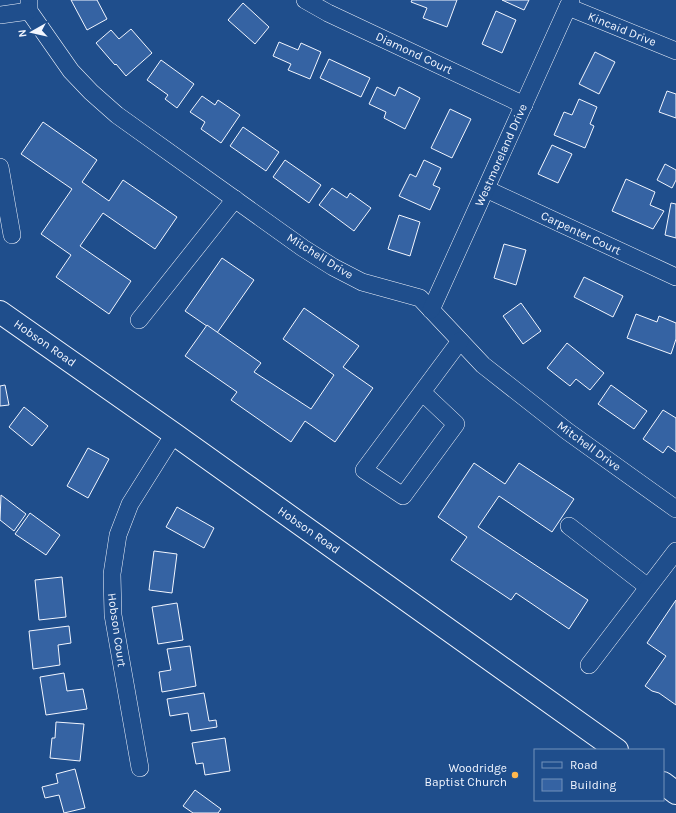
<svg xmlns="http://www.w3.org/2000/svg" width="676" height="813" viewBox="0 0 676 813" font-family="Karla,sans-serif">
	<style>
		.building { fill: #3563a3; stroke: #f2f6ff }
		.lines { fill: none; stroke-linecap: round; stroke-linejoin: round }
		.minor-casing { stroke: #f2f6ff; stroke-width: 18 }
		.major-casing { stroke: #f2f6ff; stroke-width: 24 }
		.minor { stroke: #1f4e8c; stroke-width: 17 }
		.major { stroke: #1f4e8c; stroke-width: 22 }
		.poi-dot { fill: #ffb74d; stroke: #1f4e8c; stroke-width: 1.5 }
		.labels { text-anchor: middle; stroke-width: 3; stroke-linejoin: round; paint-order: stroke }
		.street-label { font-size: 12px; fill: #f2f6ff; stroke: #1f4e8c }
		.poi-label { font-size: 12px; fill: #f2f6ff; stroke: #1f4e8c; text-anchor: end }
	</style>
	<rect width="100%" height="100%" fill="#1f4e8c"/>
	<g class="building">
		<path d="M71,0H97L107,19L87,30Z"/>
		<path d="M412,0H457L447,27L423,18L427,8L411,2Z"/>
		<path d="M502,0H529L524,10Z"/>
		<path d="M243,3L269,27L255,44L228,20Z"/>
		<path d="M496,11L516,20L502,53L482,44Z"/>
		<path d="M131,29L152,53L126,76L116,64L115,65L96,43L111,30L119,39Z"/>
		<path d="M279,42L298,50L301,43L321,52L310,79L288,70L291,64L273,56Z"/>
		<path d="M595,52L615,62L599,94L579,84Z"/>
		<path d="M329,59L370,78L361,97L320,78Z"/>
		<path d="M161,60L194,84L177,108L165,99L168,95L147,80Z"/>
		<path d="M377,87L395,96L399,87L420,98L405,129L384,118L386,112L369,104Z"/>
		<path d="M667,91L676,94V118L659,112Z"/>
		<path d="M202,96L215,105L218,100L240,115L221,143L201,129L205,122L190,112Z"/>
		<path d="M579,99L597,107L590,124L594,126L585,148L554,135L564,112L572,115Z"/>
		<path d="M450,109L471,119L452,158L431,148Z"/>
		<path d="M43,122L97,160L82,182L109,201L123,180L177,217L155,249L103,213L80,246L131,281L109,314L56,277L71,255L41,234L72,189L21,154Z"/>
		<path d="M243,127L279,152L266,171L230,146Z"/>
		<path d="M552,145L572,154L558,183L538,174Z"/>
		<path d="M285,160L321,185L309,203L273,177Z"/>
		<path d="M424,160L441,168L433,185L440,188L430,210L399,196L410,174L416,177Z"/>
		<path d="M665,164L676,170V180L672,188L657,180Z"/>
		<path d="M626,179L655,192L650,205L664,211L653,229L612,211Z"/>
		<path d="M332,188L347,198L350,193L371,208L354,231L319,205Z"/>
		<path d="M671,203L676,204V238L665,235Z"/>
		<path d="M399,215L420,222L410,256L388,249Z"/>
		<path d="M504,244L526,250L516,285L494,278Z"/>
		<path d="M222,258L254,280L217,333L185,311Z"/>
		<path d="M584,277L623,296L613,317L574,297Z"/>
		<path d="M521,303L541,331L523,344L503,316Z"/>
		<path d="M304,308L359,346L343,367L373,388L335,442L305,421L291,442L231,400L237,392L185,356L207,325L261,363L254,372L311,409L334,375L283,339Z"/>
		<path d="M636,314L657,322L659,316L676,323V339L671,354L627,338Z"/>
		<path d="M567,343L604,373L590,390L576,379L570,386L547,368Z"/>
		<path d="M5,385L9,405L0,406V386Z"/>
		<path d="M611,385L647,411L634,429L598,404Z"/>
		<path d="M24,407L48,426L32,446L9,427Z"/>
		<path d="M663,410L676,418V452L668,446L663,453L643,439Z"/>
		<path d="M88,448L109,459L88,498L67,486Z"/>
		<path d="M474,463L505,484L519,463L574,499L552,532L499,496L478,527L588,600L569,629L516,593L511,600L451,560L467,537L438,517Z"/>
		<path d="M1,495L26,514L14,531L0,520Z"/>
		<path d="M177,507L214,528L204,548L166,527Z"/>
		<path d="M30,513L60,535L46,555L15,534Z"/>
		<path d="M154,551L177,554L172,593L149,590Z"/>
		<path d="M62,577L66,617L39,620L35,580Z"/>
		<path d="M676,600V705L659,693L652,691L645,686L666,656L647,643Z"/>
		<path d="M177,603L183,640L158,644L152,607Z"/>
		<path d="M69,626L71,643L58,645L60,665L33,669L29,631Z"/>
		<path d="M190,646L196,686L162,692L159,672L171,670L167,649Z"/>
		<path d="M64,673L67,691L83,689L87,709L46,715L40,677Z"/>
		<path d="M204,693L209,721L216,720L217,727L191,731L188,713L170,716L167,699Z"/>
		<path d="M56,722L84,724L80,761L50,758L52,738H55Z"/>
		<path d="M225,738L230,771L205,775L203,763L196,764L192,743Z"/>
		<path d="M75,769L85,808L64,813L59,795L45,798L42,787L58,783L56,774Z"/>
		<path d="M195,790L221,809L218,813H193L183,806Z"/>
	</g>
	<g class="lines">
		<g class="minor-casing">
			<g id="minor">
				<path d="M29,0V11L71,71L91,92L117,115L303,248L333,267L362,282L420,298L483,365L567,431L676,509"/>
				<path d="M305,0L328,13L524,105"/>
				<path d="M568,7L676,51"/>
				<path d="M0,15L29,11"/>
				<path d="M0,167L12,235"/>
				<path d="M486,189L676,277"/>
				<path d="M431,310L571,0"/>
				<path d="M139,320L235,199"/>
				<path d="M422,392L456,424L403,496L364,470L460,341"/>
				<path d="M569,526L648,587"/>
				<path d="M589,665L676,551"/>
				<path d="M140,768L113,615L112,574L118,535L130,504L174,434"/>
			</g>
		</g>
		<g class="major-casing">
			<g id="major">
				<path d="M0,312L174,434L617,750"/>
				<path d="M663,783L676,793"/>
			</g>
		</g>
		<use href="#minor" class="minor"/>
		<use href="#major" class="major"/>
	</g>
	<circle class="poi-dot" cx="515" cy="775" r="4"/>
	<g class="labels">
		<g class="street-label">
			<text transform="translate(622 29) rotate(22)" y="4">Kincaid Drive</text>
			<text transform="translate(414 53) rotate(25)" y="4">Diamond Court</text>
			<text transform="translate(501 155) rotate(-66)" y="4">Westmoreland Drive</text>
			<text transform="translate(581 233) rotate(25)" y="4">Carpenter Court</text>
			<text transform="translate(320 256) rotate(32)" y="4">Mitchell Drive</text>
			<text transform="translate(45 343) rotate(35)" y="4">Hobson Road</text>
			<text transform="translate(589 446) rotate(36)" y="4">Mitchell Drive</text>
			<text transform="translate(309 530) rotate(35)" y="4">Hobson Road</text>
			<text transform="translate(117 630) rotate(82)" y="4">Hobson Court</text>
		</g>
		<g class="poi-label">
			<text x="507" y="772">Woodridge<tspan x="507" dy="14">Baptist Church</tspan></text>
		</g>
	</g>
	<rect x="534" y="749" width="130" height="52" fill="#1f4e8c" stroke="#7391ba"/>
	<rect x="542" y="762" width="20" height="6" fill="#1f4e8c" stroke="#7391ba"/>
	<text x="570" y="769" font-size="12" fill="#f2f6ff">Road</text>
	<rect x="542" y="779" width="20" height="12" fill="#3563a3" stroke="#7391ba"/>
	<text x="570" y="789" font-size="12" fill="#f2f6ff">Building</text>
	<g transform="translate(32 32) rotate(262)" stroke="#1f4e8c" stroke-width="3" paint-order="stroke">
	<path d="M0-3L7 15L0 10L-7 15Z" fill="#f2f6ff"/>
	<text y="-6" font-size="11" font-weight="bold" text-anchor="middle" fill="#f2f6ff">N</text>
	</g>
</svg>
